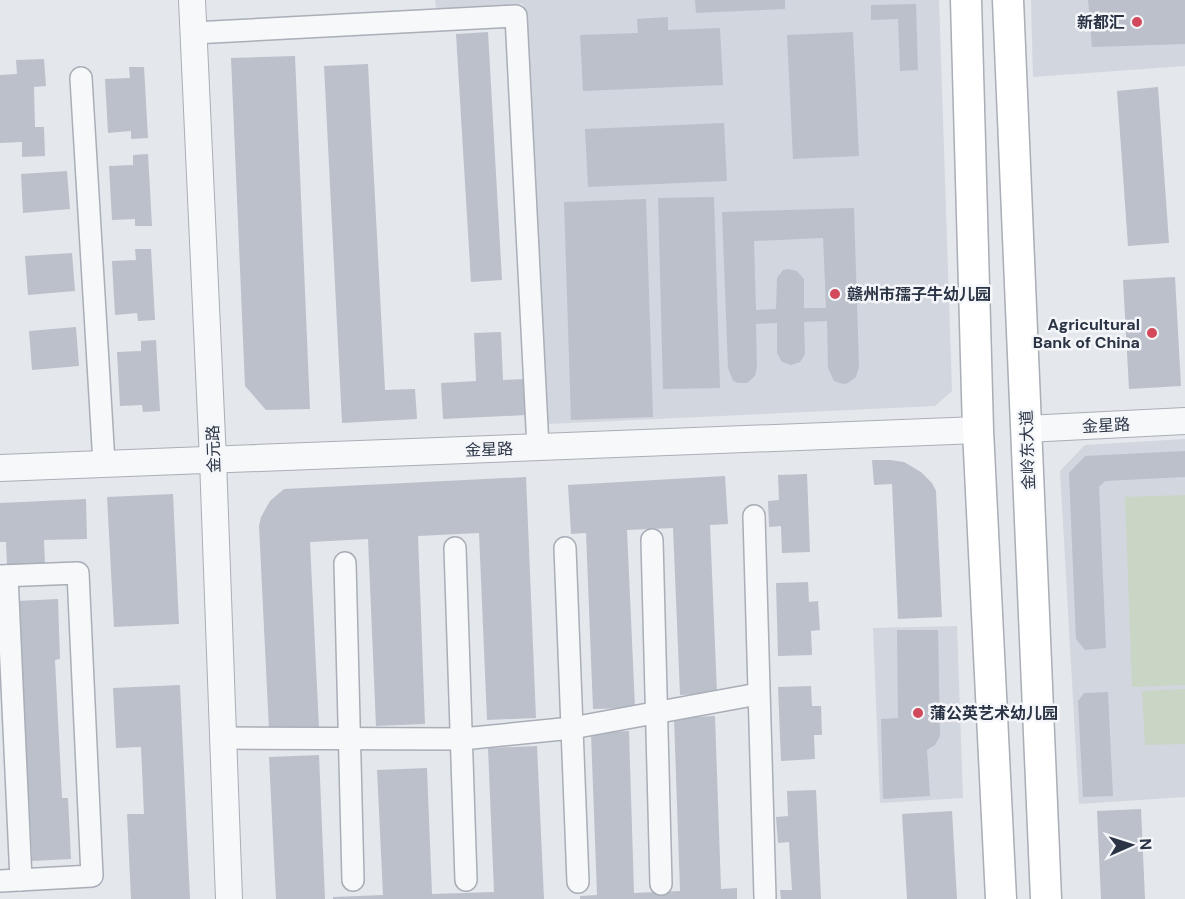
<svg xmlns="http://www.w3.org/2000/svg" width="1185" height="899" viewBox="0 0 1185 899" font-family="'DM Sans','Noto Sans SC',sans-serif">
	<style>
		.built { fill: #d2d6de }
		.green { fill: #c9d6c5 }
		.building { fill: #bbc0ca; fill-rule: evenodd }
		.lines { fill: none; stroke-linecap: round; stroke-linejoin: round }
		.minor-casing { stroke: #a9aeb7; stroke-width: 24 }
		.tertiary-casing { stroke: #a9aeb7; stroke-width: 28 }
		.secondary-casing { stroke: #a9aeb7; stroke-width: 33 }
		.minor { stroke: #f7f8fa; stroke-width: 21 }
		.tertiary { stroke: #f7f8fa; stroke-width: 26 }
		.secondary { stroke: #fff; stroke-width: 30 }
		.poi-dot { fill: #d1495b; stroke: #f4f6f9; stroke-width: 2 }
		.labels { text-anchor: middle; stroke-width: 5; stroke-linejoin: round; paint-order: stroke }
		.poi-label { font-size: 16px; font-weight: bold; fill: #2b3445; stroke: #f4f6f9; text-anchor: end }
		.street-label { font-size: 16px; fill: #2b3445; stroke: #f4f6f9 }
	</style>
	<rect width="100%" height="100%" fill="#e4e7ec"/>
	<g class="built">
		<path d="M435,0H939L952,391L935,406L547,424L523,4L436,9Z"/>
		<path d="M1031,0H1185V66L1033,77Z"/>
		<path d="M1185,439V797L1079,804L1060,471L1085,445Z"/>
		<path d="M957,626L963,798L880,803L873,628Z"/>
	</g>
	<g class="green">
		<path d="M1185,495V685L1132,687L1125,497Z"/>
		<path d="M1185,689V744L1145,745L1142,691Z"/>
	</g>
	<g class="building">
		<path d="M695,0H785V9L696,13Z"/>
		<path d="M1088,0H1185V44L1092,47Z"/>
		<path d="M916,4L918,70L900,71L898,19L871,20V5Z"/>
		<path d="M668,17V30L720,28L723,85L583,91L580,35L638,33L637,19Z"/>
		<path d="M488,32L502,280L471,282L456,34Z"/>
		<path d="M853,32L859,156L793,159L787,35Z"/>
		<path d="M295,56L310,409L266,410L245,386L231,58Z"/>
		<path d="M44,59L46,86L34,87L35,127H44L45,156L22,157V142L0,143V75L17,74L16,60Z"/>
		<path d="M368,64L385,390L415,389L417,419L342,423L324,66Z"/>
		<path d="M129,67H144L148,138L131,139V131L108,133L105,79L130,78Z"/>
		<path d="M1158,87L1169,243L1128,246L1117,91Z"/>
		<path d="M724,123L727,181L588,187L585,129Z"/>
		<path d="M148,154L152,226H135V219L112,220L109,166L133,165V155Z"/>
		<path d="M67,171L70,209L23,213L21,174Z"/>
		<path d="M714,197L720,388L663,389L658,198Z"/>
		<path d="M646,199L653,417L571,420L564,202Z"/>
		<path d="M854,208L859,367L856,377L848,383L843,384L834,381L828,368L827,321L804,322L805,354L800,362L791,365L782,362L777,353V323L756,324L757,367L755,376L747,383H738L733,381L728,368L722,212ZM823,238L826,308H804V279L797,271L788,269L783,270L777,278L776,309L756,310L754,241Z"/>
		<path d="M135,249H151L155,320L138,321L137,313L115,315L112,261L136,260Z"/>
		<path d="M72,253L75,291L28,295L25,256Z"/>
		<path d="M1175,277L1181,386L1129,389L1123,280Z"/>
		<path d="M76,327L79,366L32,370L29,331Z"/>
		<path d="M501,332L503,380L526,379L527,415L443,419L441,383L476,381L474,333Z"/>
		<path d="M156,340L160,411L143,412L142,405L120,406L117,352L141,351V341Z"/>
		<path d="M1185,451V477L1105,481L1099,487L1106,648L1085,650L1076,639L1069,473L1085,456Z"/>
		<path d="M872,460H890L904,462L921,472L932,483L936,491L942,617L898,619L892,484L874,485Z"/>
		<path d="M807,474L810,552L782,553L781,526L769,527L768,501L779,500L778,475Z"/>
		<path d="M725,476L728,524L710,525L717,693L680,695L673,528L627,530L635,708L593,709L586,533L571,534L568,485Z"/>
		<path d="M526,477L536,718L487,720L479,533L418,536L425,724L376,726L368,539L310,542L319,728L269,730L259,526L261,517L270,501L284,489Z"/>
		<path d="M173,494L179,624L114,627L107,497Z"/>
		<path d="M86,499L87,539L44,540L45,565L7,566L6,542H0V503Z"/>
		<path d="M808,582L809,602L818,601L820,630L811,631L812,655L778,656L776,583Z"/>
		<path d="M58,599L60,659L55,660L62,798H68L71,859L32,861L29,800H23L17,601Z"/>
		<path d="M897,630H938L940,736L935,745L927,750L930,796L883,799L881,719L898,718Z"/>
		<path d="M180,685L190,899H131L127,814H144L141,747L116,748L113,688Z"/>
		<path d="M811,686L812,706H821L822,735H814L815,759L781,761L778,687Z"/>
		<path d="M1108,692L1113,796L1083,797L1078,701L1084,693Z"/>
		<path d="M715,716L721,889L737,888V899H580V896L597,895L591,733L629,731L634,893L680,891L674,718Z"/>
		<path d="M537,746L544,899H333V897L383,895L377,770L427,768L432,894L494,892L488,748Z"/>
		<path d="M319,755L325,899H276L269,757Z"/>
		<path d="M816,790L821,899H781L780,890H792L789,842L778,843L776,817L788,816L787,791Z"/>
		<path d="M1141,809L1145,899H1101L1097,811Z"/>
		<path d="M952,811L957,899H907L902,814Z"/>
	</g>
	<g class="lines">
		<g class="minor-casing">
			<g id="minor">
				<path d="M193,33L516,16L538,447"/>
				<path d="M81,78L104,463"/>
				<path d="M754,516L765,897"/>
				<path d="M652,540L661,884"/>
				<path d="M455,548L466,880"/>
				<path d="M565,548L578,882"/>
				<path d="M345,563L353,880"/>
				<path d="M0,576L78,573L92,876L0,881"/>
				<path d="M7,576L21,880"/>
				<path d="M223,738L462,739L572,728L758,694"/>
			</g>
		</g>
		<g class="tertiary-casing">
			<g id="tertiary">
				<path d="M192,0L213,460L229,899"/>
				<path d="M1026,429L1185,421"/>
				<path d="M0,468L978,430"/>
			</g>
		</g>
		<g class="secondary-casing">
			<g id="secondary">
				<path d="M966,0L978,430L1001,899"/>
				<path d="M1008,0L1046,899"/>
			</g>
		</g>
		<use href="#minor" class="minor"/>
		<use href="#tertiary" class="tertiary"/>
		<use href="#secondary" class="secondary"/>
	</g>
	<g class="poi-dot">
		<circle cx="1137" cy="22" r="6"/>
		<circle cx="835" cy="294" r="6"/>
		<circle cx="1152" cy="333" r="6"/>
		<circle cx="918" cy="713" r="6"/>
	</g>
	<g class="labels">
		<g class="poi-label">
			<text x="1125" y="28">新都汇</text>
			<text x="847" y="300" text-anchor="start">赣州市孺子牛幼儿园</text>
			<text x="1140" y="330">Agricultural<tspan x="1140" dy="18">Bank of China</tspan></text>
			<text x="930" y="719" text-anchor="start">蒲公英艺术幼儿园</text>
		</g>
		<g class="street-label">
			<text transform="translate(1106 425) rotate(-3)" y="6">金星路</text>
			<text transform="translate(213 449) rotate(-92)" y="6">金元路</text>
			<text transform="translate(489 449) rotate(-2)" y="6">金星路</text>
			<text transform="translate(1027 450) rotate(-92)" y="6">金岭东大道</text>
		</g>
	</g>
	<g transform="translate(1131 845) rotate(87)" stroke="#f4f6f9" stroke-width="4.5" paint-order="stroke">
	<path d="M0-4.5L10 22L0 15L-10 22Z" fill="#2b3445"/>
	<text y="-9" font-size="16" font-weight="bold" text-anchor="middle" fill="#2b3445">N</text>
	</g>
</svg>
